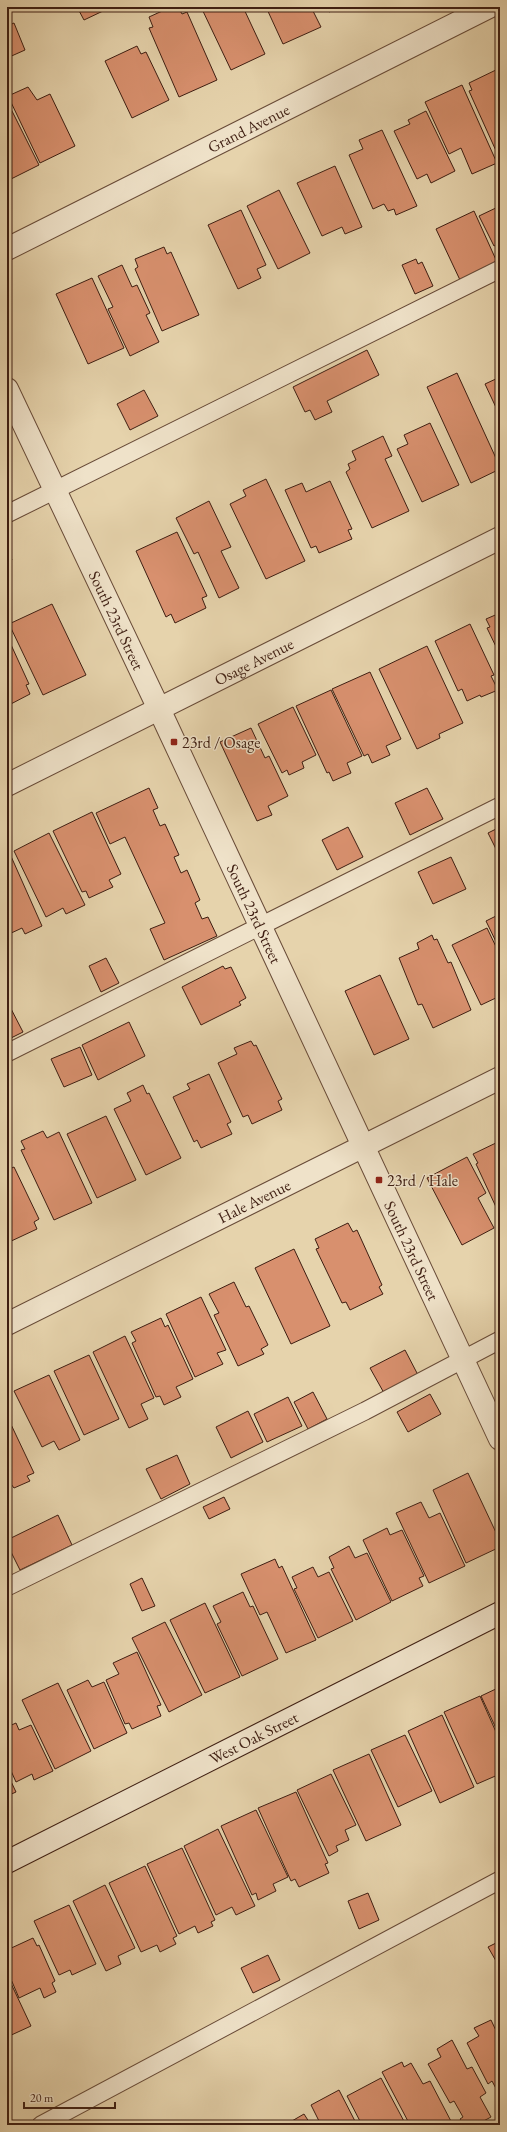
<svg xmlns="http://www.w3.org/2000/svg" width="507" height="2132" viewBox="0 0 507 2132" font-family="'EB Garamond',serif">
	<style>
		.building { fill: #d8906e; stroke: #3e1e12 }
		.lines { fill: none; stroke-linecap: round; stroke-linejoin: round }
		.service-casing { stroke: #684b38; stroke-width: 19 }
		.minor-casing { stroke: #684b38; stroke-width: 24 }
		.secondary-casing { stroke: #3e1e12; stroke-width: 24 }
		.service { stroke: #efe2c9; stroke-width: 17 }
		.minor { stroke: #efe2c9; stroke-width: 22 }
		.secondary { stroke: #efe2c9; stroke-width: 22 }
		.poi-dot { fill: #8f2418; stroke: #efe2c9; stroke-width: 1.5 }
		.labels { text-anchor: middle; stroke-width: 3; stroke-linejoin: round; paint-order: stroke }
		.street-label { font-size: 16px; fill: #3e1e12; stroke: #efe2c9 }
		.poi-label { font-size: 16px; fill: #3e1e12; stroke: #efe2c9; text-anchor: start }
	</style>
	<rect width="100%" height="100%" fill="#e6d3ac"/>
	<filter id="stains"><feTurbulence type="fractalNoise" baseFrequency=".005" numOctaves="4"/><feColorMatrix values="0 0 0 0 .2 0 0 0 0 .09 0 0 0 0 .02 0 0 0 .5 -.17"/></filter>
	<radialGradient id="worn" r=".72"><stop offset=".6" stop-color="#630" stop-opacity="0"/><stop offset="1" stop-color="#630" stop-opacity=".3"/></radialGradient>
	<g class="building">
		<path d="M77,7H101L103,11L84,20Z"/>
		<path d="M171,7H178L182,14L187,12L217,80L179,97L149,28L153,27L149,17Z"/>
		<path d="M201,7H243L265,54L231,70Z"/>
		<path d="M266,7H311L321,27L283,44Z"/>
		<path d="M326,7H340L329,12Z"/>
		<path d="M14,23L25,50L7,58V26Z"/>
		<path d="M137,46L141,54L146,52L169,100L132,118L105,61Z"/>
		<path d="M500,68V152L497,153L469,91L472,90L469,83Z"/>
		<path d="M462,85L497,163L472,174L461,148L449,154L425,102Z"/>
		<path d="M28,87L37,100L50,94L75,146L40,163L8,96Z"/>
		<path d="M7,101L39,165L7,181Z"/>
		<path d="M426,111L455,171L431,183L427,174L417,179L394,131L410,124L408,120Z"/>
		<path d="M382,130L417,206L396,215L394,209L388,211L384,204L373,209L349,155L363,149L359,140Z"/>
		<path d="M335,166L362,227L345,234L342,227L322,236L297,183Z"/>
		<path d="M279,190L310,253L278,269L247,206Z"/>
		<path d="M500,206V243L494,246L479,216Z"/>
		<path d="M241,210L266,265L257,269L261,278L238,289L208,225Z"/>
		<path d="M474,211L497,262L460,280L436,229Z"/>
		<path d="M164,247L167,254L171,252L199,315L162,331L135,269L138,267L135,259Z"/>
		<path d="M416,259L418,264L422,262L433,286L415,294L402,265Z"/>
		<path d="M122,265L132,287L137,285L150,313L146,315L159,342L130,356L108,309L113,307L98,276Z"/>
		<path d="M92,278L124,348L88,364L56,294Z"/>
		<path d="M367,350L379,375L327,401L332,412L315,420L310,410L305,412L293,387Z"/>
		<path d="M457,373L500,467V469L471,483L427,387Z"/>
		<path d="M500,377V416L485,384Z"/>
		<path d="M144,390L158,416L130,430L117,404Z"/>
		<path d="M430,423L459,485L422,502L397,449L408,444L404,435Z"/>
		<path d="M383,436L392,456L385,459L409,511L372,528L346,472L350,469L348,464L356,460L352,451Z"/>
		<path d="M266,479L305,561L266,579L230,504L246,496L243,490Z"/>
		<path d="M330,481L352,529L348,530L352,539L319,553L316,546L311,548L285,490L302,483L306,492Z"/>
		<path d="M209,501L231,547L221,551L239,588L219,598L198,552L194,554L176,518Z"/>
		<path d="M177,532L207,596L202,598L206,608L175,623L171,614L166,617L136,551Z"/>
		<path d="M7,549L12,560L7,562Z"/>
		<path d="M52,604L86,675L43,695L9,624Z"/>
		<path d="M500,613V655L487,628L490,627L486,619Z"/>
		<path d="M470,624L494,675L491,676L498,690L481,697L480,695L467,701L462,689L458,691L435,641Z"/>
		<path d="M7,636L29,684L26,685L30,694L7,706Z"/>
		<path d="M427,646L463,723L439,734L440,738L417,749L379,669Z"/>
		<path d="M370,672L401,739L386,746L390,755L372,763L368,754L364,756L332,689Z"/>
		<path d="M331,690L362,756L347,763L351,773L333,781L329,772L327,773L296,706Z"/>
		<path d="M293,707L316,755L302,762L304,768L289,775L287,770L282,773L258,724Z"/>
		<path d="M251,728L265,758L269,756L288,796L268,806L272,815L257,821L220,742Z"/>
		<path d="M149,788L158,808L153,810L160,826L165,824L179,855L174,857L181,873L187,870L200,900L195,903L202,919L208,917L217,936L164,960L150,929L165,923L125,837L110,844L96,813Z"/>
		<path d="M427,788L443,819L410,835L395,803Z"/>
		<path d="M92,812L121,874L109,880L113,887L89,898L86,891L82,892L53,831Z"/>
		<path d="M348,827L363,857L337,870L322,840Z"/>
		<path d="M500,827V857L488,833Z"/>
		<path d="M49,833L85,905L66,914L63,908L46,917L14,851Z"/>
		<path d="M10,854L42,926L25,934L22,928L7,935V855Z"/>
		<path d="M451,857L466,889L433,904L418,872Z"/>
		<path d="M500,914V950L486,921Z"/>
		<path d="M487,928L500,955V964L498,965L500,970V996L481,1005L452,945Z"/>
		<path d="M432,935L434,940L437,939L448,963L451,962L471,1010L433,1028L422,1004L418,1005L399,958L419,949L417,943Z"/>
		<path d="M106,958L119,983L101,992L89,966Z"/>
		<path d="M223,966L225,969L231,967L246,998L239,1002L241,1005L201,1025L182,987Z"/>
		<path d="M380,975L409,1039L374,1055L345,991Z"/>
		<path d="M7,1001L23,1032L7,1040Z"/>
		<path d="M129,1022L145,1056L98,1080L82,1045Z"/>
		<path d="M251,1041L254,1046L256,1045L282,1099L278,1101L282,1110L252,1124L248,1115L243,1117L218,1063L237,1054L234,1048Z"/>
		<path d="M80,1047L92,1075L64,1087L51,1059Z"/>
		<path d="M209,1074L231,1122L227,1124L232,1134L201,1148L197,1140L194,1142L173,1097L190,1089L187,1084Z"/>
		<path d="M143,1085L147,1094L149,1093L181,1158L146,1175L114,1109L131,1101L127,1093Z"/>
		<path d="M106,1116L136,1180L97,1198L67,1134Z"/>
		<path d="M43,1131L47,1138L59,1132L92,1203L54,1220L21,1150L25,1149L21,1141Z"/>
		<path d="M500,1141V1206L496,1207L476,1164L478,1163L473,1154Z"/>
		<path d="M467,1157L486,1193L478,1198L494,1228L462,1245L427,1178Z"/>
		<path d="M14,1167L39,1219L34,1222L37,1229L7,1243V1170Z"/>
		<path d="M348,1223L353,1232L357,1230L382,1285L379,1287L383,1294L350,1310L346,1302L342,1303L316,1249L319,1248L315,1239Z"/>
		<path d="M294,1249L330,1326L291,1344L255,1268Z"/>
		<path d="M234,1282L246,1307L249,1306L268,1345L261,1349L264,1354L238,1366L214,1315L219,1313L209,1294Z"/>
		<path d="M201,1297L226,1350L217,1353L223,1364L195,1377L166,1314Z"/>
		<path d="M161,1318L165,1327L168,1325L193,1379L176,1387L181,1397L164,1405L160,1396L156,1397L132,1343L136,1341L131,1332Z"/>
		<path d="M125,1336L154,1398L141,1404L148,1419L129,1428L93,1352Z"/>
		<path d="M405,1350L418,1375L384,1393L370,1368Z"/>
		<path d="M89,1355L119,1419L84,1435L54,1371Z"/>
		<path d="M49,1375L80,1440L59,1450L54,1441L42,1447L14,1391Z"/>
		<path d="M313,1392L327,1419L308,1429L294,1402Z"/>
		<path d="M430,1394L441,1414L408,1432L397,1412Z"/>
		<path d="M288,1397L302,1426L267,1442L254,1414Z"/>
		<path d="M248,1411L263,1442L231,1458L216,1427Z"/>
		<path d="M7,1416L34,1473L27,1476L30,1481L14,1488L11,1484L7,1486Z"/>
		<path d="M177,1455L190,1484L161,1499L146,1469Z"/>
		<path d="M468,1473L500,1541V1547L466,1563L433,1490Z"/>
		<path d="M224,1497L230,1509L209,1519L203,1507Z"/>
		<path d="M421,1502L429,1518L440,1513L465,1566L429,1583L396,1513Z"/>
		<path d="M58,1515L72,1545L20,1570L7,1544V1540Z"/>
		<path d="M387,1528L390,1535L402,1530L424,1576L419,1578L423,1586L392,1601L363,1540Z"/>
		<path d="M349,1546L355,1558L367,1553L391,1602L356,1620L331,1569L334,1568L329,1557Z"/>
		<path d="M275,1559L279,1568L282,1566L316,1640L286,1653L267,1612L260,1615L241,1574Z"/>
		<path d="M313,1567L318,1577L329,1572L353,1621L318,1638L294,1589L297,1588L292,1577Z"/>
		<path d="M142,1578L155,1606L142,1611L130,1584Z"/>
		<path d="M243,1592L250,1607L253,1606L278,1659L242,1676L217,1624L221,1622L213,1606Z"/>
		<path d="M205,1603L240,1677L205,1693L170,1620Z"/>
		<path d="M165,1622L202,1695L169,1712L132,1638Z"/>
		<path d="M137,1652L161,1705L157,1706L161,1716L132,1729L129,1723L125,1724L106,1680L119,1674L113,1663Z"/>
		<path d="M88,1680L92,1687L104,1682L127,1733L94,1749L67,1690Z"/>
		<path d="M58,1683L91,1751L55,1769L22,1700Z"/>
		<path d="M500,1687V1737L481,1696Z"/>
		<path d="M480,1696L500,1741V1774L477,1784L444,1712Z"/>
		<path d="M442,1715L474,1787L440,1803L408,1731Z"/>
		<path d="M16,1723L19,1730L31,1725L53,1771L34,1780L32,1774L16,1782L7,1762V1727Z"/>
		<path d="M405,1735L432,1791L398,1807L371,1750Z"/>
		<path d="M369,1754L401,1825L366,1841L333,1770Z"/>
		<path d="M7,1773L16,1792L7,1796Z"/>
		<path d="M331,1774L356,1825L345,1830L349,1840L336,1846L338,1851L329,1856L297,1790Z"/>
		<path d="M296,1792L328,1863L325,1864L329,1873L299,1887L295,1879L291,1881L258,1808Z"/>
		<path d="M256,1810L288,1877L273,1884L276,1891L258,1900L256,1893L252,1895L221,1826Z"/>
		<path d="M218,1829L255,1906L236,1915L232,1907L216,1915L184,1846Z"/>
		<path d="M182,1848L215,1920L211,1922L213,1926L198,1933L195,1926L179,1934L147,1864Z"/>
		<path d="M145,1866L177,1936L173,1938L176,1944L160,1952L157,1945L141,1952L109,1883Z"/>
		<path d="M105,1885L135,1948L118,1956L121,1964L106,1971L73,1901Z"/>
		<path d="M368,1893L379,1920L359,1929L348,1901Z"/>
		<path d="M69,1905L96,1964L72,1975L70,1970L59,1975L34,1921Z"/>
		<path d="M33,1938L37,1946L39,1945L55,1981L52,1983L56,1992L44,1998L40,1988L19,1998L7,1970V1950Z"/>
		<path d="M498,1942L500,1959L496,1961L488,1947Z"/>
		<path d="M268,1955L280,1980L253,1993L241,1968Z"/>
		<path d="M7,1975L31,2026L7,2037Z"/>
		<path d="M491,2020L500,2039V2096L492,2081L488,2084L467,2043L479,2036L474,2028Z"/>
		<path d="M452,2040L467,2069L472,2067L486,2093L480,2097L491,2117L476,2125H464L460,2119L463,2117L454,2101L450,2103L428,2064L441,2057L437,2049Z"/>
		<path d="M402,2062L404,2067L411,2063L423,2084L430,2081L453,2125H410L382,2072Z"/>
		<path d="M381,2078L406,2125H362L347,2096Z"/>
		<path d="M339,2090L357,2125H321L311,2105Z"/>
		<path d="M304,2114L311,2125H285Z"/>
	</g>
	<g class="lines">
		<g class="service-casing">
			<g id="service">
				<path d="M7,514L500,269"/>
				<path d="M7,1053L500,806"/>
				<path d="M7,1587L365,1411L500,1340"/>
				<path d="M41,2125L500,1880"/>
			</g>
		</g>
		<g class="minor-casing">
			<g id="minor">
				<path id="s1" d="M7,249L489,7"/>
				<path id="s2" d="M7,389L159,709L500,1439"/>
				<path id="s3" d="M7,785L500,538"/>
				<path id="s4" d="M7,1324L500,1078"/>
			</g>
		</g>
		<g class="secondary-casing">
			<g id="secondary">
				<path id="s5" d="M7,1862L500,1613"/>
			</g>
		</g>
		<use href="#service" class="service"/>
		<use href="#minor" class="minor"/>
		<use href="#secondary" class="secondary"/>
	</g>
	<g class="poi-dot">
		<rect x="170" y="738" width="8" height="8" rx="2"/>
		<rect x="375" y="1176" width="8" height="8" rx="2"/>
	</g>
	<g class="labels">
		<g class="street-label">
			<text dy="6" stroke="none"><textPath href="#s1" startOffset="270">Grand Avenue</textPath></text>
			<text dy="6" stroke="none"><textPath href="#s2" startOffset="256">South 23rd Street</textPath></text>
			<text dy="6" stroke="none"><textPath href="#s3" startOffset="276">Osage Avenue</textPath></text>
			<text dy="6" stroke="none"><textPath href="#s2" startOffset="580">South 23rd Street</textPath></text>
			<text dy="6" stroke="none"><textPath href="#s4" startOffset="276">Hale Avenue</textPath></text>
			<text dy="6" stroke="none"><textPath href="#s2" startOffset="952">South 23rd Street</textPath></text>
			<text dy="6" stroke="none"><textPath href="#s5" startOffset="276">West Oak Street</textPath></text>
		</g>
		<g class="poi-label">
			<text x="182" y="748">23rd / Osage</text>
			<text x="387" y="1186">23rd / Hale</text>
		</g>
	</g>
	<rect width="507" height="2132" fill="none" stroke="#e6d3ac" stroke-width="24"/>
	<rect x="8" y="8" width="491" height="2116" fill="none" stroke="#3e1e12" stroke-width="2"/>
	<rect x="12" y="12" width="483" height="2108" fill="none" stroke="#3e1e12"/>
	<path d="M24 2102v6h91v-6" fill="none" stroke="#3e1e12" stroke-width="2"/>
	<text x="30" y="2102" font-size="12" fill="#3e1e12" stroke="#efe2c9" stroke-width="3" paint-order="stroke">20 m</text>
	<rect width="100%" height="100%" filter="url(#stains)"/>
	<rect width="100%" height="100%" fill="url(#worn)"/>
</svg>
